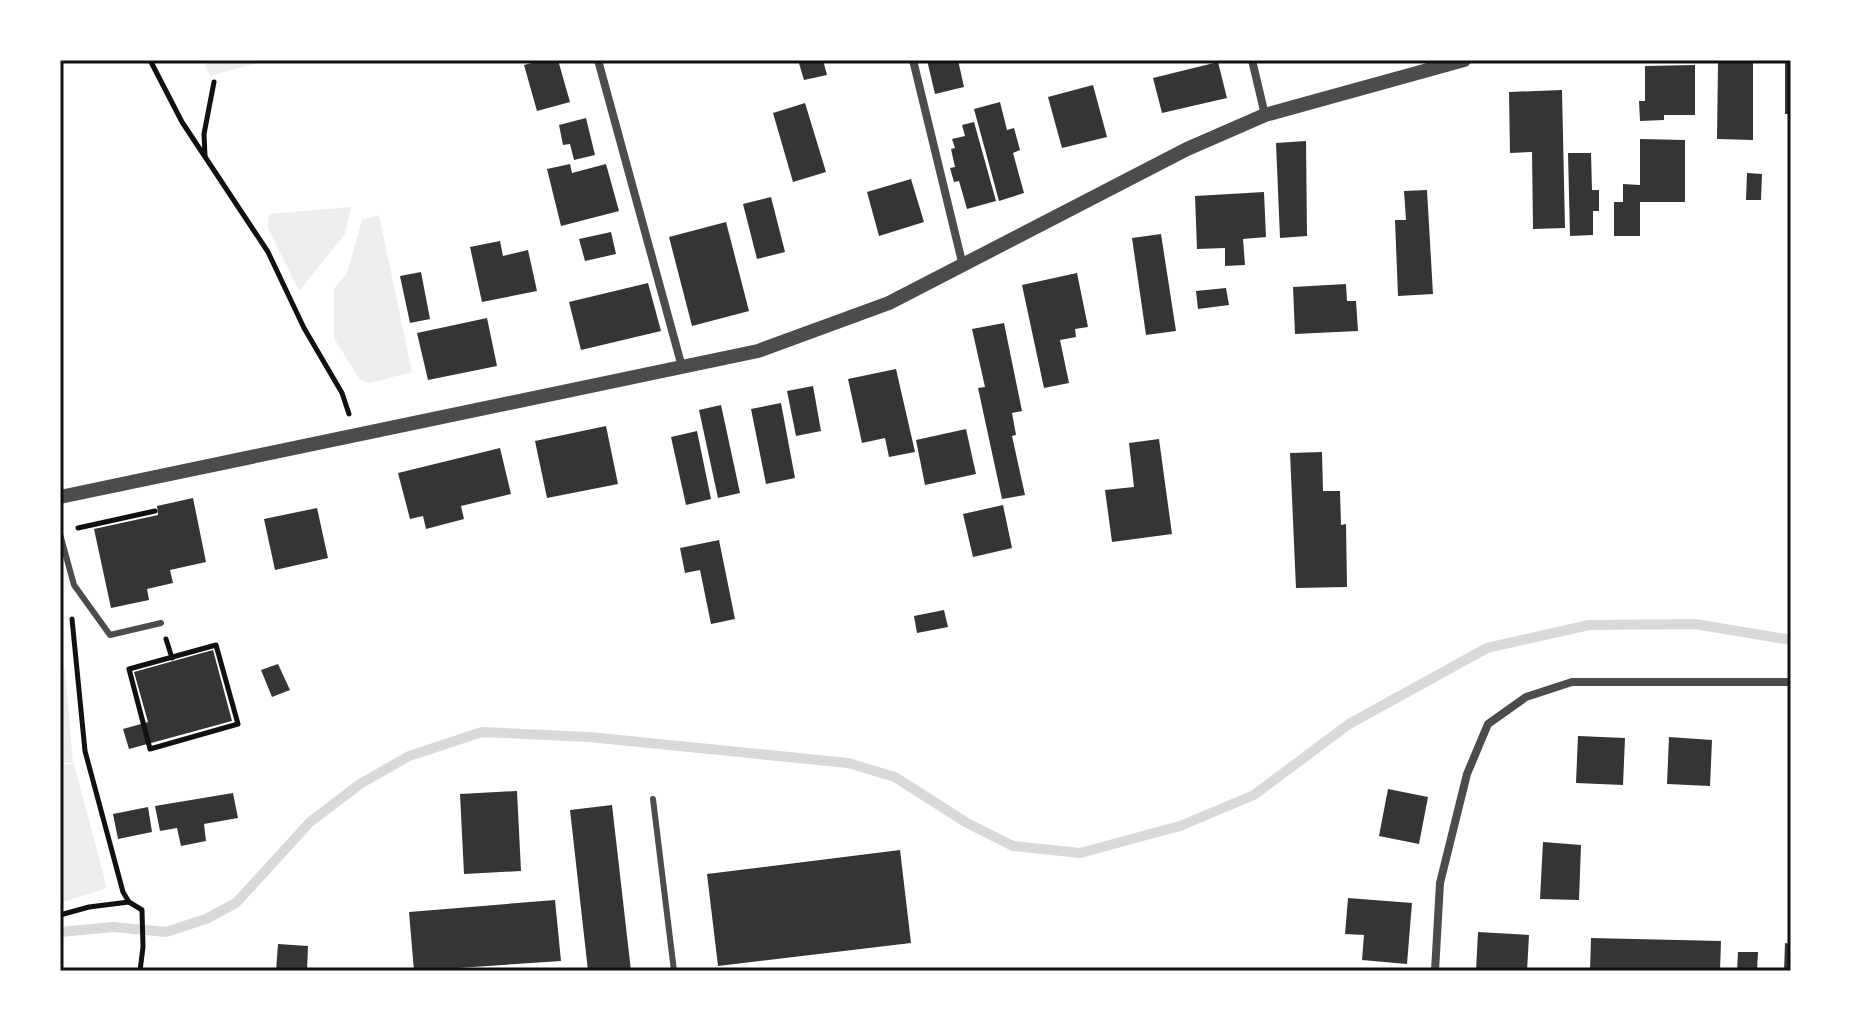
<svg xmlns="http://www.w3.org/2000/svg" width="1851" height="1031" viewBox="0 0 1851 1031" font-family="'Alegreya Sans',sans-serif">
	<style>
		.green { fill: #eee }
		.lines { fill: none; stroke-linecap: round; stroke-linejoin: round }
		.stream { stroke: #d9d9d9; stroke-width: 10 }
		.building { fill: #353535 }
		.path { stroke: #111; stroke-width: 5 }
		.service { stroke: #4c4c4c; stroke-width: 6 }
		.minor { stroke: #4c4c4c; stroke-width: 8 }
		.tertiary { stroke: #4c4c4c; stroke-width: 14 }
		.neatline { fill: none; stroke: #111; stroke-width: 3 }
	</style>
	<rect width="100%" height="100%" fill="#fff"/>
	<g class="green">
		<path d="M203,60H268L210,76Z"/>
		<path d="M351,207L345,234L299,291L268,228L269,214Z"/>
		<path d="M379,215L412,372L370,383L360,380L334,338V289L347,273L362,220Z"/>
		<path d="M60,669H65L73,763L60,762Z"/>
		<path d="M60,764H74L107,888L60,903Z"/>
	</g>
	<g class="lines">
		<path class="stream" d="M60,932L113,927L166,932L206,919L236,903L310,822L360,784L409,756L482,732L589,737L848,763L895,777L967,823L1013,846L1080,853L1180,826L1254,795L1349,724L1487,648L1589,625L1695,624L1791,640"/>
	</g>
	<g class="building">
		<path d="M543,60H558L570,102L537,111L524,65Z"/>
		<path d="M798,60H823L827,75L804,80Z"/>
		<path d="M927,60H958L964,87L935,94Z"/>
		<path d="M1730,60L1753,63V140L1717,139L1718,63Z"/>
		<rect x="1785" y="60" width="6" height="54"/>
		<path d="M1218,62L1227,98L1162,113L1153,78Z"/>
		<path d="M1695,65V115H1664V120L1640,121L1639,101H1645V66Z"/>
		<path d="M1093,85L1107,137L1062,148L1048,97Z"/>
		<path d="M1562,90L1565,228L1533,229L1532,152L1510,153L1509,92Z"/>
		<path d="M1000,102L1007,130L1014,128L1020,150L1013,153L1024,193L999,201L974,109Z"/>
		<path d="M805,103L826,172L793,182L773,113Z"/>
		<path d="M586,118L595,155L574,160L570,144L563,145L559,125Z"/>
		<path d="M974,122L996,201L967,209L959,181L954,182L950,168L955,167L951,149L955,148L952,139L965,136L962,125Z"/>
		<path d="M1640,139L1685,140V202H1640V236H1614V202H1623V184L1640,185Z"/>
		<path d="M1306,141L1307,236L1280,238L1276,143Z"/>
		<path d="M1568,153H1591L1592,190H1599V211H1593V235L1570,236Z"/>
		<path d="M570,164L572,173L606,164L619,211L561,226L547,169Z"/>
		<path d="M1747,173L1762,174L1761,200H1746Z"/>
		<path d="M911,179L924,222L879,236L867,192Z"/>
		<path d="M1427,190L1433,294L1398,296L1395,220H1406L1404,191Z"/>
		<path d="M1264,192L1266,237L1243,239L1245,265L1225,266V248L1197,249L1195,196Z"/>
		<path d="M771,197L785,252L757,259L743,204Z"/>
		<path d="M726,222L749,311L692,326L669,237Z"/>
		<path d="M611,232L616,254L585,261L579,239Z"/>
		<path d="M1161,234L1176,331L1146,335L1132,238Z"/>
		<path d="M500,241L503,256L528,250L537,291L482,302L470,247Z"/>
		<path d="M421,272L430,319L410,323L400,276Z"/>
		<path d="M1077,273L1088,327L1075,329L1076,337L1060,340L1069,383L1044,388L1022,285Z"/>
		<path d="M648,283L661,331L581,350L569,302Z"/>
		<path d="M1346,284L1347,301H1356L1358,331L1295,334L1293,287Z"/>
		<path d="M1226,288L1229,305L1198,309L1196,291Z"/>
		<path d="M487,318L497,366L428,380L417,333Z"/>
		<path d="M1004,323L1022,411L1012,413L1016,435L1012,436L1025,495L1002,499L978,388L985,387L972,329Z"/>
		<path d="M896,369L915,452L889,457L885,438L862,443L848,379Z"/>
		<path d="M813,386L821,431L796,436L787,391Z"/>
		<path d="M781,403L795,478L766,484L751,409Z"/>
		<path d="M721,405L740,493L718,498L699,410Z"/>
		<path d="M606,426L618,484L547,498L535,441Z"/>
		<path d="M966,429L976,474L925,485L916,440Z"/>
		<path d="M697,431L711,499L686,505L671,437Z"/>
		<path d="M1159,439L1172,534L1112,542L1105,490L1134,487L1129,443Z"/>
		<path d="M500,448L511,494L461,506L464,519L426,529L423,516L410,519L398,473Z"/>
		<path d="M1322,452L1323,491H1340L1341,525L1346,524L1347,587L1296,588L1290,453Z"/>
		<path d="M193,498L206,562L170,570L173,583L147,589L149,600L111,608L94,529L158,515L157,506Z"/>
		<path d="M1003,505L1012,548L973,557L963,514Z"/>
		<path d="M317,508L328,558L275,570L264,519Z"/>
		<path d="M719,540L735,619L711,624L700,570L685,573L680,548Z"/>
		<path d="M944,610L948,627L917,633L914,616Z"/>
		<path d="M213,650L232,721L129,749L123,729L148,722L134,672Z"/>
		<path d="M278,664L290,690L272,697L261,670Z"/>
		<path d="M1578,736L1625,738L1623,785L1576,783Z"/>
		<path d="M1669,737L1712,740L1710,786L1667,784Z"/>
		<path d="M1388,789L1428,797L1419,844L1379,836Z"/>
		<path d="M517,791L521,871L464,874L460,794Z"/>
		<path d="M233,793L238,818L204,824L206,841L181,846L177,828L160,831L155,806Z"/>
		<path d="M612,805L631,971H588L570,810Z"/>
		<path d="M148,807L152,832L118,839L113,814Z"/>
		<path d="M1543,842L1581,845L1579,900L1540,899Z"/>
		<path d="M900,850L911,943L718,966L707,874Z"/>
		<path d="M1348,898L1412,903L1407,964L1362,960L1364,935L1345,934Z"/>
		<path d="M555,900L561,961L414,971L409,912Z"/>
		<path d="M1478,932L1529,935L1527,971H1476Z"/>
		<path d="M1591,938L1721,941L1720,971H1590Z"/>
		<path d="M1785,943L1791,944V971H1784Z"/>
		<path d="M278,944L308,946L307,971H276Z"/>
		<path d="M1738,952H1758L1757,971H1737Z"/>
	</g>
	<g class="lines">
		<g class="path">
			<path d="M150,60L182,122L268,252L304,328L342,393L349,414"/>
			<path d="M205,156L204,134L214,82"/>
			<path d="M78,528L155,511"/>
			<path d="M72,619L85,751L123,892L129,902L142,910L143,947L140,971"/>
			<path d="M166,639L172,658"/>
			<path d="M216,645L238,724L150,749L129,669Z"/>
			<path d="M60,915L89,907L129,902"/>
		</g>
		<g class="service">
			<path d="M60,534L74,585L110,635L161,623"/>
			<path d="M653,799L674,971"/>
		</g>
		<g class="minor">
			<path d="M598,60L682,367"/>
			<path d="M913,60L963,266"/>
			<path d="M1252,60L1265,115"/>
			<path d="M1435,971L1440,883L1467,774L1488,724L1526,697L1572,682H1791"/>
		</g>
		<path class="tertiary" d="M60,497L758,351L889,303L1187,149L1265,115L1464,60"/>
	</g>
	<rect width="1851" height="1031" fill="none" stroke="#ffffff" stroke-width="124"/>
	<rect x="62" y="62" width="1727" height="907" class="neatline"/>
</svg>
